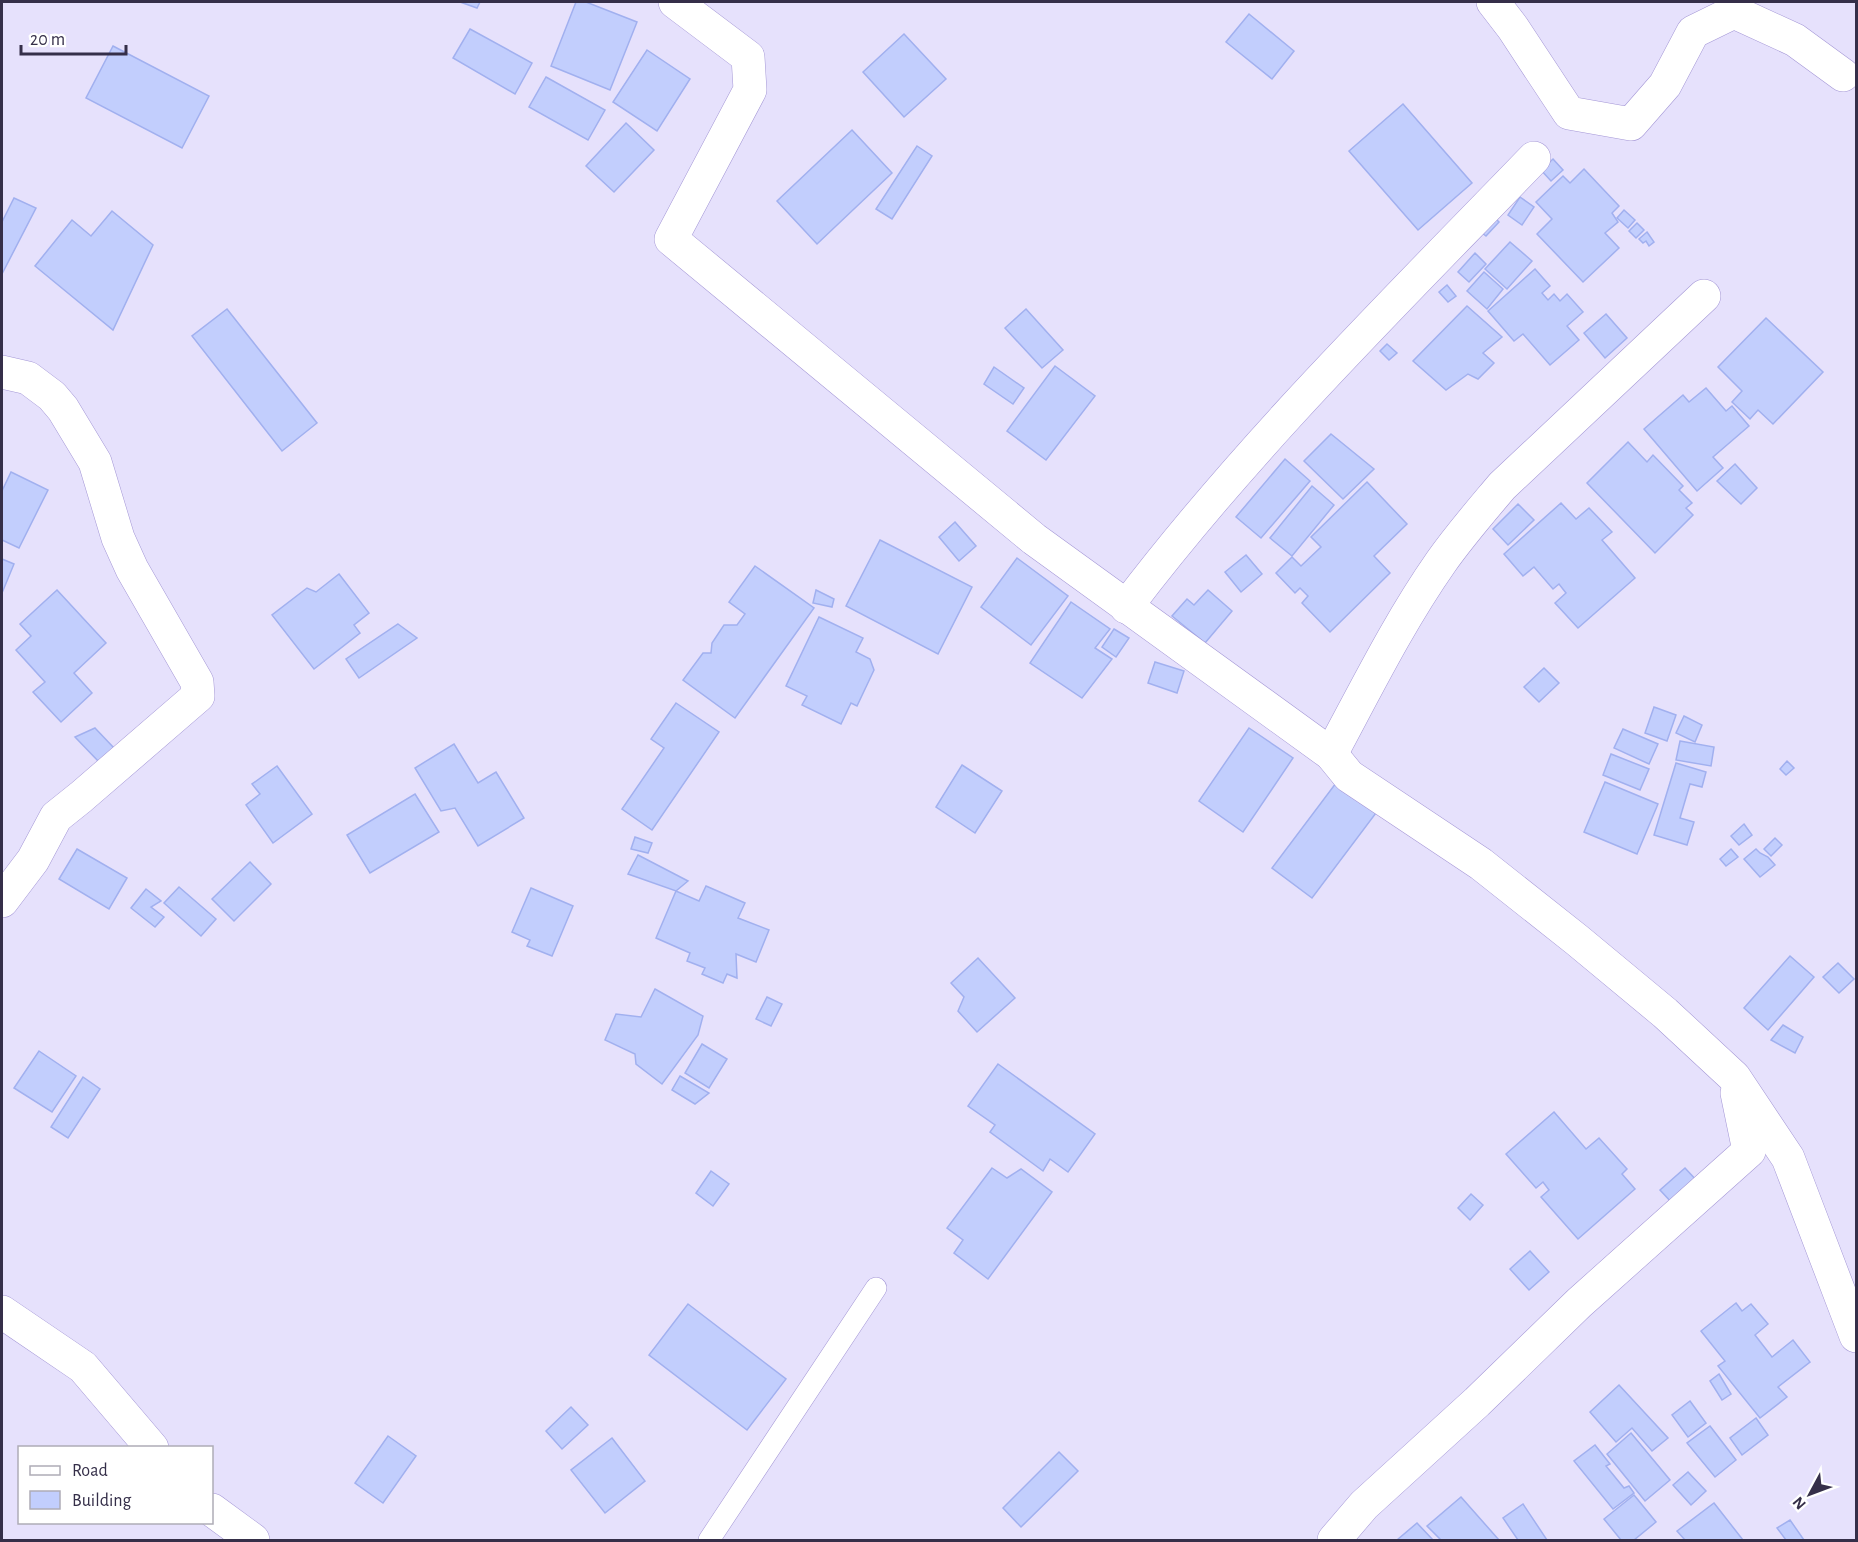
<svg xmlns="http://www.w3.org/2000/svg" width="1858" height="1542" viewBox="0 0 1858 1542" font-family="'Alegreya Sans',sans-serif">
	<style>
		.building { fill: #c2cefd; stroke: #a1b0ef; stroke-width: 1.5 }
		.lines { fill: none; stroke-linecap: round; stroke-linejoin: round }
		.service-casing { stroke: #a497d6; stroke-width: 22 }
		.minor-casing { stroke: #a497d6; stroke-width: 34 }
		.service { stroke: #fff; stroke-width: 21 }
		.minor { stroke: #fff; stroke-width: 33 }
	</style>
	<rect width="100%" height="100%" fill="#e6e1fc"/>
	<g class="building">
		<path d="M460,2H480L477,8Z"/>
		<path d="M576,2H586L637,22L610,90L551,66Z"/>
		<path d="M1249,14L1294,51L1272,79L1226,42Z"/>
		<path d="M470,29L532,63L515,94L453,58Z"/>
		<path d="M904,34L946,79L904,117L863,72Z"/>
		<path d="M113,46L209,96L182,148L86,98Z"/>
		<path d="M647,50L690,79L657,131L613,102Z"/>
		<path d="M546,77L605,110L588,140L529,107Z"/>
		<path d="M1403,104L1472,183L1418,230L1349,151Z"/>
		<path d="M626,123L654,150L614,192L586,166Z"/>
		<path d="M852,130L892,173L817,244L777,201Z"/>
		<path d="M917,146L932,156L892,219L876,209Z"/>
		<path d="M1553,159L1563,170L1551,181L1541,170Z"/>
		<path d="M1584,169L1619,206L1612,213L1618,222L1605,233L1619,248L1583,282L1537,234L1552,219L1536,202L1563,176L1570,183Z"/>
		<path d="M1520,197L1534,207L1522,225L1508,215Z"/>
		<path d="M14,198L36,208L2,274V222Z"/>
		<path d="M1624,210L1635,220L1628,228L1617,218Z"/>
		<path d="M112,211L153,245L113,330L35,266L72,220L91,236Z"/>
		<path d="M1491,214L1499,222L1486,236L1477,229Z"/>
		<path d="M1637,223L1644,230L1636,238L1629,231Z"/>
		<path d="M1647,232L1654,242L1649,246L1646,241L1643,243L1639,239Z"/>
		<path d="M1510,242L1532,261L1507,289L1485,269Z"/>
		<path d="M1475,253L1486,264L1469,282L1458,272Z"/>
		<path d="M1535,269L1550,286L1542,293L1548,300L1554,294L1560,301L1567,294L1583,312L1567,326L1579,340L1550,365L1523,334L1514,341L1488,311Z"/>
		<path d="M1484,272L1503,289L1487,309L1467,291Z"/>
		<path d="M1447,285L1456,296L1448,302L1439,292Z"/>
		<path d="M1467,306L1502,337L1483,353L1494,363L1478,379L1468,374L1446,390L1413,361Z"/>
		<path d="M227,309L317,423L282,451L192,336Z"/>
		<path d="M1026,309L1063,350L1042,368L1005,328Z"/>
		<path d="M1606,314L1627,338L1605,358L1584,333Z"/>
		<path d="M1766,318L1823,372L1773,424L1758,410L1750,419L1732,402L1742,391L1718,367Z"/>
		<path d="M1387,344L1397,353L1389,360L1380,351Z"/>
		<path d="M1055,366L1095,396L1046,460L1007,431Z"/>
		<path d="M994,367L1024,388L1013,404L984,384Z"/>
		<path d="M1706,388L1726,411L1732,406L1749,426L1713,457L1723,468L1697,491L1644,429L1683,395L1689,402Z"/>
		<path d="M1331,434L1374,469L1343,499L1304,461Z"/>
		<path d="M1628,442L1647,462L1653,455L1683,486L1679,490L1692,503L1686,508L1693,515L1655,553L1587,483Z"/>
		<path d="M1285,459L1310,481L1261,538L1236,517Z"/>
		<path d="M1735,464L1757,488L1741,504L1717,481Z"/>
		<path d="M11,472L48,490L19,548L2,540V491Z"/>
		<path d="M1367,482L1407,524L1374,556L1390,573L1330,632L1302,603L1308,596L1300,588L1295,593L1276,573L1292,557L1301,566L1321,547L1311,537Z"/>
		<path d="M1312,486L1334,505L1292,556L1270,538Z"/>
		<path d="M1561,503L1576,519L1589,508L1612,532L1602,540L1635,578L1578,628L1555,603L1566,593L1559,584L1553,589L1534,567L1523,576L1504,554Z"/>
		<path d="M1518,504L1534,520L1508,545L1493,529Z"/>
		<path d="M955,522L976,546L959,561L939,537Z"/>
		<path d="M880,540L972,587L938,654L846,606Z"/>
		<path d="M1246,555L1262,574L1241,592L1225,572Z"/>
		<path d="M1017,558L1068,596L1031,645L981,607Z"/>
		<path d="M2,559L14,564L2,593Z"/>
		<path d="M755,566L814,608L735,718L683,680L703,653H711L712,643L724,625H737L745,614L729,602Z"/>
		<path d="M339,574L369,613L354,625L360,633L314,669L272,615L307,588L316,592Z"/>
		<path d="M57,590L106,643L74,673L92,693L61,722L33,692L45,682L16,650L31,636L20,624Z"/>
		<path d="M816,590L834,599L832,607L813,603Z"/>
		<path d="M1208,590L1232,611L1205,643L1172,616L1187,599L1194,605Z"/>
		<path d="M1071,602L1110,629L1095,648L1112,659L1082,698L1030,663Z"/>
		<path d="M819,617L863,638L856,652L870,659L874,670L857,706L851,703L841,724L802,705L807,696L786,686Z"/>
		<path d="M398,624L417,638L359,678L346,659Z"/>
		<path d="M1114,629L1129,638L1116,657L1102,647Z"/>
		<path d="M1155,662L1184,671L1177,693L1148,683Z"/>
		<path d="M1544,668L1559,683L1539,702L1524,687Z"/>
		<path d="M676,703L719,732L652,830L622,809L664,748L651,739Z"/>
		<path d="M1654,707L1676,715L1667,741L1645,733Z"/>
		<path d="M1684,716L1702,725L1695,742L1676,733Z"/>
		<path d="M95,728L114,748L100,763L75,737Z"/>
		<path d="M1249,728L1293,758L1243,832L1199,801Z"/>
		<path d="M1623,729L1658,744L1649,764L1614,748Z"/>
		<path d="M1680,741L1714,747L1711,766L1676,760Z"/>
		<path d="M454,744L478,783L496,772L524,818L478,846L455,808L441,811L415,768Z"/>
		<path d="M1611,754L1649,769L1640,790L1603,775Z"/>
		<path d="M1787,761L1794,768L1786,775L1780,769Z"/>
		<path d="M1676,763L1706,772L1702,787L1690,784L1680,818L1694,822L1687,845L1654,835Z"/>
		<path d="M962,765L1002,791L975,833L936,807Z"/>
		<path d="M277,766L312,814L273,843L246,805L260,794L252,784Z"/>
		<path d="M1605,782L1658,804L1637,854L1584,832Z"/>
		<path d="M1336,783L1376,813L1312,898L1272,868Z"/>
		<path d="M415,794L439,832L370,873L347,835Z"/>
		<path d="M1744,824L1752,835L1739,845L1731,836Z"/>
		<path d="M635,837L652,843L648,853L631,849Z"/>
		<path d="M1775,838L1782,845L1771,856L1764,849Z"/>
		<path d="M77,849L127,878L109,909L59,879Z"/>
		<path d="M1731,849L1738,857L1726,866L1720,859Z"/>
		<path d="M1756,849L1760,853L1768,857L1775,865L1760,877L1744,859Z"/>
		<path d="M638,855L688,881L676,891L628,874Z"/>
		<path d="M250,862L271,884L234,921L212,899Z"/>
		<path d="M706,886L745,903L738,918L769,930L756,962L736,954L737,978L727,974L723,983L702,974L705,968L687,961L690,953L656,938L676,891L699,901Z"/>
		<path d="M179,887L216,919L201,936L164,903Z"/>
		<path d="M531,888L573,906L552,956L527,946L530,940L512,932Z"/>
		<path d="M146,889L161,901L151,907L164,917L155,927L131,908Z"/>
		<path d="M1790,956L1814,977L1768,1030L1744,1008Z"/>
		<path d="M978,958L1015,998L977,1032L958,1011L964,997L951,983Z"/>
		<path d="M1838,963L1854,979L1839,993L1823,977Z"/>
		<path d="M655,989L703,1016L698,1035L662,1084L636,1064L635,1054L605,1040L616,1014L641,1017Z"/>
		<path d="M767,997L782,1004L771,1026L756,1019Z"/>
		<path d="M1783,1025L1803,1037L1795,1053L1771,1040Z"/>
		<path d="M702,1044L727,1059L709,1088L685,1073Z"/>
		<path d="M39,1051L76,1076L52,1112L14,1088Z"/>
		<path d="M998,1064L1095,1134L1068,1172L1050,1159L1043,1171L990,1132L995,1125L968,1106Z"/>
		<path d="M680,1076L709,1093L695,1104L672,1090Z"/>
		<path d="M83,1077L100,1089L68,1138L51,1127Z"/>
		<path d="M1554,1112L1586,1149L1599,1138L1627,1169L1622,1174L1635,1189L1578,1239L1541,1197L1549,1190L1543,1182L1536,1188L1506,1154Z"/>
		<path d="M992,1168L1007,1178L1021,1169L1052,1192L988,1279L954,1253L963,1240L947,1228Z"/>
		<path d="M1685,1168L1698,1182L1673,1204L1660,1190Z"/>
		<path d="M711,1171L729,1184L713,1206L696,1193Z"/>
		<path d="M1471,1194L1483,1205L1470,1220L1458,1208Z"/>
		<path d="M1530,1251L1549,1272L1529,1290L1510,1269Z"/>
		<path d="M1736,1303L1742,1311L1751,1304L1768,1324L1755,1335L1772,1357L1793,1340L1810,1362L1778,1387L1787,1397L1760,1418L1718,1366L1725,1361L1701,1331Z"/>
		<path d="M688,1304L786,1379L747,1430L649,1355Z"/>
		<path d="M1719,1374L1731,1394L1722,1400L1710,1381Z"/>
		<path d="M1619,1385L1668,1438L1652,1451L1632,1428L1616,1442L1590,1412Z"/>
		<path d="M1690,1401L1706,1423L1688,1437L1672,1415Z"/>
		<path d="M571,1407L588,1425L562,1449L546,1431Z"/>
		<path d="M1756,1418L1768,1435L1742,1455L1730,1438Z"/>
		<path d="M1710,1426L1736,1460L1715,1477L1687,1443Z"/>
		<path d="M1631,1433L1670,1480L1645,1501L1607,1454Z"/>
		<path d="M388,1436L416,1456L383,1503L355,1483Z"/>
		<path d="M612,1438L645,1481L605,1513L571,1470Z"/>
		<path d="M1595,1445L1610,1464L1606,1466L1624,1488L1629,1486L1634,1493L1613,1509L1574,1461Z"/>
		<path d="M1059,1452L1078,1471L1021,1527L1003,1508Z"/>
		<path d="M1688,1472L1706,1491L1691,1505L1673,1485Z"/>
		<path d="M1634,1495L1656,1522L1634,1540H1621L1604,1519Z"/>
		<path d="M1461,1497L1499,1540H1441L1427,1526Z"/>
		<path d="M1714,1503L1743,1540H1685L1677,1531Z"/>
		<path d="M1523,1504L1547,1540H1518L1503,1518Z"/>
		<path d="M1790,1520L1804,1540H1786L1777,1528Z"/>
		<path d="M1417,1523L1433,1540H1397Z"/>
	</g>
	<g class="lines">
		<g class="service-casing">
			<path id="service" d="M709,1540L876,1288"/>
		</g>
		<g class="minor-casing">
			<g id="minor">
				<path d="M675,2L748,57L750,90L671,239L1034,539L1331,754L1349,776L1481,864L1577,940L1665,1013L1734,1077L1788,1158L1856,1336"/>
				<path d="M1493,2L1513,28L1569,113L1631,124L1665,85L1693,32L1734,12L1795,40L1843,75"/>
				<path d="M2,372L28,378L52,396L63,409L95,462L118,538L132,569L197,682L198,696L81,797L56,817L33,860L2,901"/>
				<path d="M1126,607C1248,446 1394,303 1534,158"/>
				<path d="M1331,754C1366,689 1399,622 1441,562C1460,535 1481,511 1502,486L1704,296"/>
				<path d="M2,1312L83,1367L152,1448"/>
				<path d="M212,1510L253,1540"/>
				<path d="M1334,1540L1364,1505L1477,1402L1579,1303L1749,1151L1737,1093"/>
			</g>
		</g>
		<use href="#service" class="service"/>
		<use href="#minor" class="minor"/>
	</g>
	<rect width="1858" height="1542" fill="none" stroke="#352f49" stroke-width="6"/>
	<rect x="18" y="1446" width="195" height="78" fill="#ffffff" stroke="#aeacb6" stroke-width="1.5"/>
	<rect x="30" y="1466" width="30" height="9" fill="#ffffff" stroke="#aeacb6" stroke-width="1.5"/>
	<text x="72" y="1476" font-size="18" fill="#352f49">Road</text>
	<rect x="30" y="1491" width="30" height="18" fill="#c2cefd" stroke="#aeacb6" stroke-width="1.5"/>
	<text x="72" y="1506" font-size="18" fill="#352f49">Building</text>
	<g transform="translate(1810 1494) rotate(229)" stroke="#ffffff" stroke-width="4.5" paint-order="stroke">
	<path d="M0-4.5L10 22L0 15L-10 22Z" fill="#352f49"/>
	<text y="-9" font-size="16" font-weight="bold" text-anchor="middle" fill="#352f49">N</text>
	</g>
	<path d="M21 45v9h105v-9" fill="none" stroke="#352f49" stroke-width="3"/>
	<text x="30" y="45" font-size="18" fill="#352f49" stroke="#ffffff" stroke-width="4.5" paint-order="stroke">20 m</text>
</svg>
